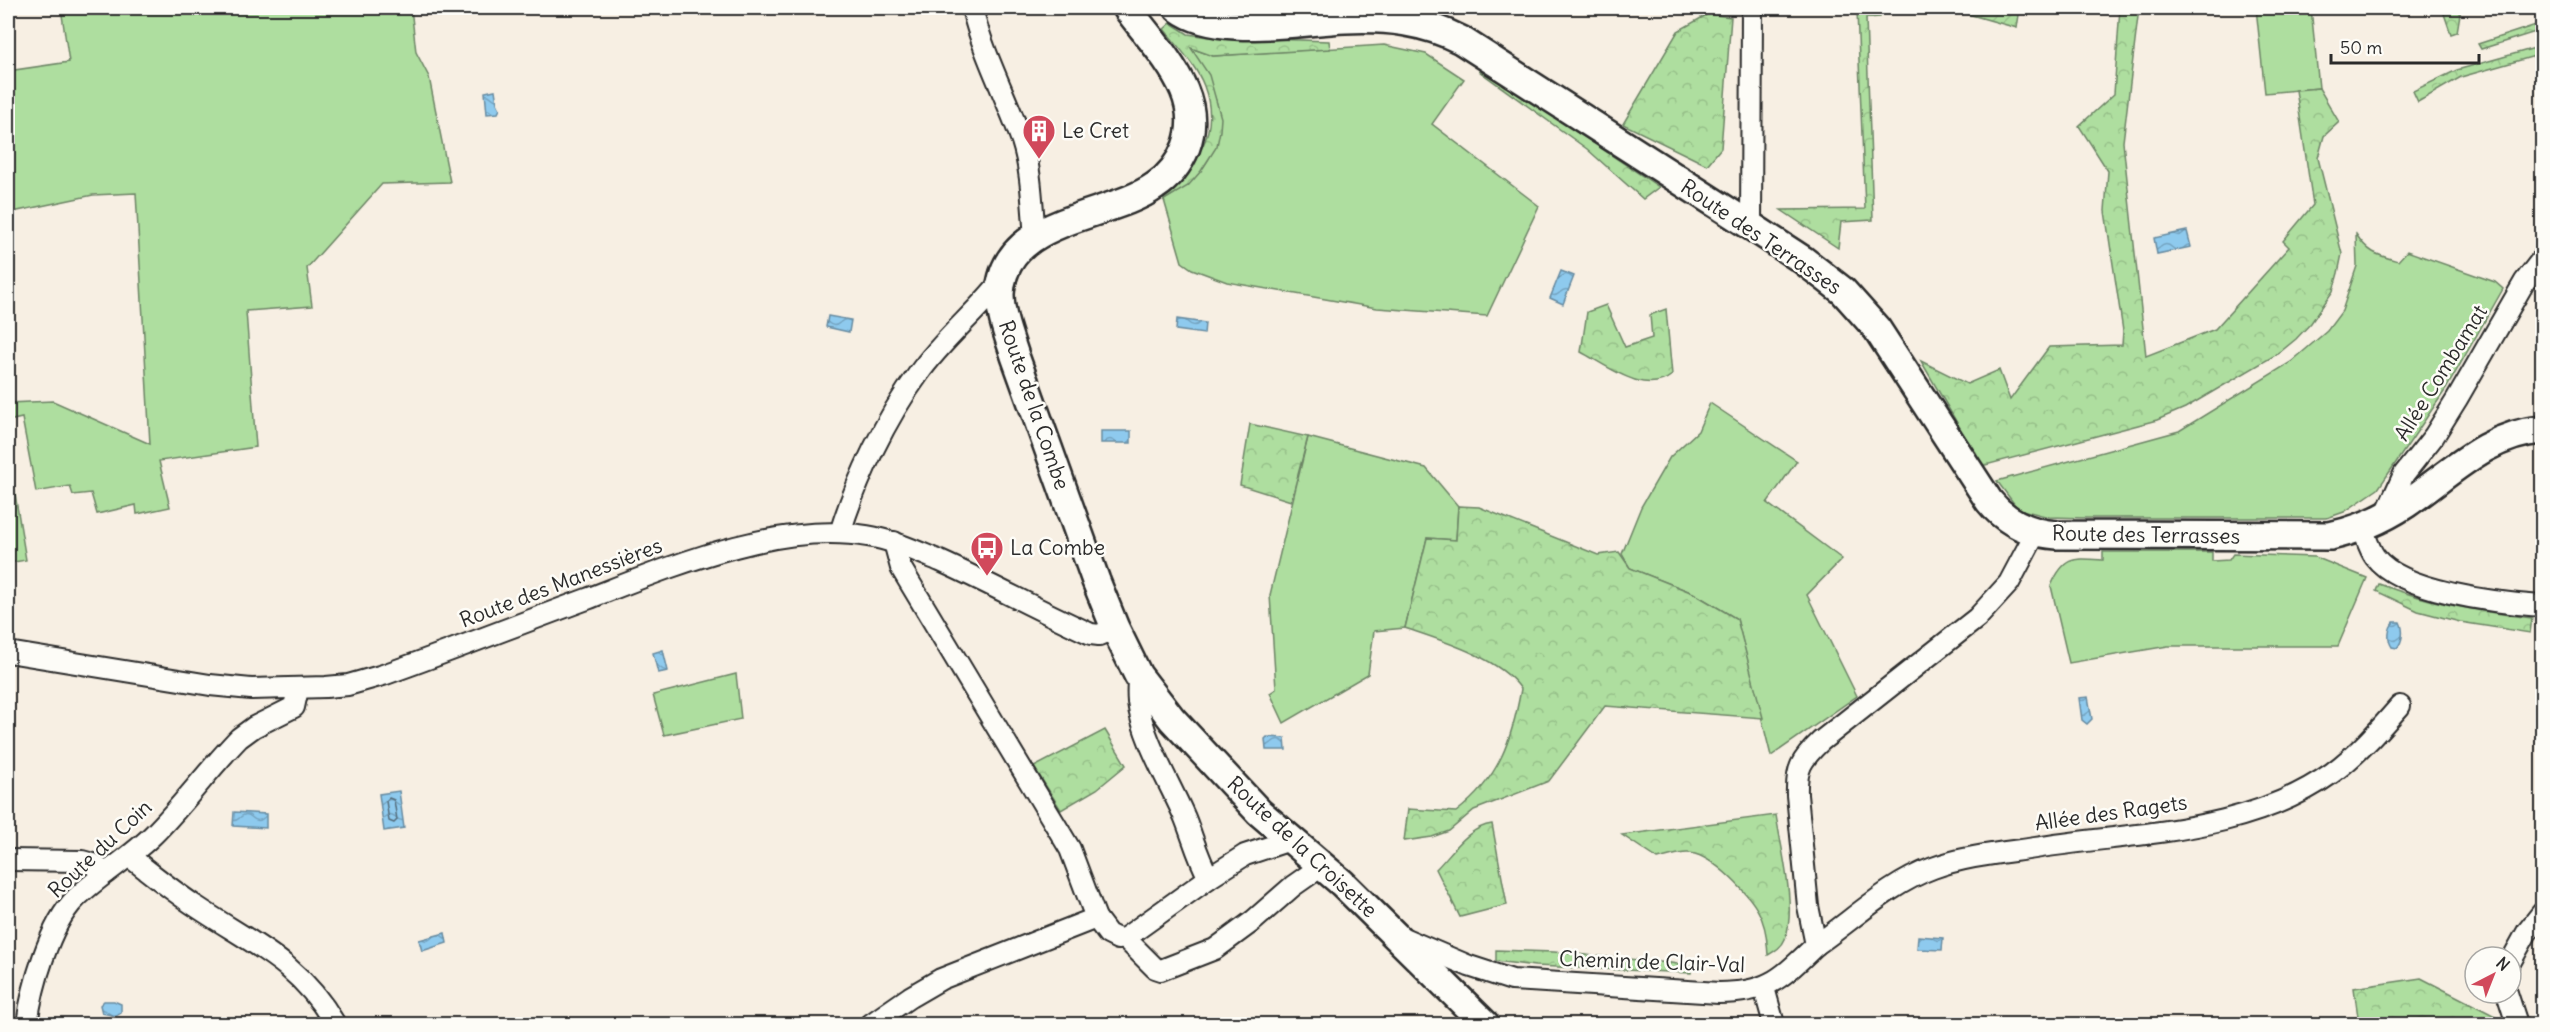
<svg xmlns="http://www.w3.org/2000/svg" width="2550" height="1032" viewBox="0 0 2550 1032" font-family="Delius,sans-serif">
	<style>
		.green { fill: #aede9f; stroke: #6c8465; stroke-width: 1.5 }
		.forest { fill: url(#forest-crowns); stroke: #6c8465; stroke-width: 1.5 }
		.garden { fill: url(#garden-furrows); stroke: #6c8465; stroke-width: 1.5 }
		.water { fill: url(#water-waves); stroke: #668aa0; stroke-width: 1.5 }
		.lines { fill: none; stroke-linecap: round; stroke-linejoin: round }
		.shore { stroke: #536b79; stroke-width: 1.5 }
		.street-casing { stroke: #2b2b2b; stroke-width: 24 }
		.secondary-casing { stroke: #2b2b2b; stroke-width: 32 }
		.street { stroke: #fdfcf7; stroke-width: 20 }
		.secondary { stroke: #fdfcf7; stroke-width: 27 }
		.labels { text-anchor: middle; stroke-width: 5; stroke-linejoin: round; paint-order: stroke }
		.poi-label { font-size: 21px; fill: #2b2b2b; stroke: #fdfcf7; text-anchor: start }
		.street-label { font-size: 21px; fill: #2b2b2b; stroke: #fdfcf7 }
	</style>
	<defs>
		<pattern id="forest-crowns" width="20" height="18" patternUnits="userSpaceOnUse" patternTransform="scale(1.5)"><rect width="20" height="18" fill="#aede9f"/><path d="M2 6a3 3 0 1 1 6 0M12 15a3 3 0 1 1 6 0" fill="none" stroke="#96bf89"/></pattern>
		<pattern id="garden-furrows" width="10" height="10" patternUnits="userSpaceOnUse" patternTransform="scale(1.5)"><rect width="10" height="10" fill="#aede9f"/><path d="M-1 1l2-2M0 10L10 0M9 11l2-2" fill="none" stroke="#96bf89"/></pattern>
		<pattern id="water-waves" width="16" height="10" patternUnits="userSpaceOnUse" patternTransform="scale(1.5)"><rect width="16" height="10" fill="#8ecaee"/><path d="M0 5q4-4 8 0t8 0" fill="none" stroke="#74a4c1"/></pattern>
	</defs>
	<rect width="100%" height="100%" fill="#f7efe3"/>
	<filter id="ink" filterUnits="userSpaceOnUse"><feTurbulence type="fractalNoise" baseFrequency=".0167" numOctaves="2"/><feDisplacementMap in="SourceGraphic" scale="12" xChannelSelector="R" yChannelSelector="G"/><feConvolveMatrix kernelMatrix="1 2 1 2 8 2 1 2 1" color-interpolation-filters="sRGB"/></filter>
	<g filter="url(#ink)">
		<g class="green">
			<path d="M61,8H411L416,52L429,77L450,182L382,184L307,268L312,306L246,311L256,447L159,461L170,507L137,514L136,505L97,514L91,493L73,495L70,486L36,492L22,418L8,421V403L53,401L150,444L136,193L93,195L8,213V71L69,62Z"/>
			<path d="M2256,8H2311L2319,88L2265,93Z"/>
			<path d="M1384,45L1426,54L1464,79L1432,124L1539,206L1487,316L1377,308L1227,282L1192,269L1182,262L1164,200C1184,188 1195,181 1208,160C1235,119 1210,87 1191,48L1213,56Z"/>
			<path d="M2356,234C2368,253 2377,255 2398,261L2407,251L2495,282L2503,289L2446,389L2378,489L2344,512L2327,518H2086L2049,517L2018,509L1997,481L2179,431L2291,362L2327,331L2342,311L2357,266Z"/>
			<path d="M1710,403L1797,461L1767,503L1842,559L1807,595L1857,696L1771,756L1737,619L1693,593L1630,568L1622,554L1641,507L1670,457L1698,431Z"/>
			<path d="M1308,437L1426,468L1458,506L1456,540L1427,538L1405,628L1374,631L1368,674L1284,723L1270,693L1276,689L1270,595Z"/>
			<path d="M8,452L26,560L8,563Z"/>
			<path d="M2103,552H2212V561L2229,560L2233,554L2315,557L2367,578L2338,646H2168L2069,663L2051,586C2064,556 2073,558 2103,560Z"/>
			<path d="M736,674L741,719L664,735L653,695Z"/>
		</g>
		<g class="forest">
			<path d="M1880,8V17L1866,18L1873,220L1841,222L1838,248L1781,210L1865,209L1857,11Z"/>
			<path d="M2120,8H2139L2123,142L2146,356L2215,329L2289,247L2283,241L2313,205L2296,90L2319,88L2339,122L2324,136L2318,158L2342,254L2338,273L2333,291L2311,323L2296,339L2279,353L2185,408L2157,420L1982,466L1921,361L1967,384L1999,370L2010,400L2049,347L2122,345L2123,331L2105,211L2108,171L2079,126L2114,94Z"/>
			<path d="M2442,8H2461L2457,32L2451,34Z"/>
			<path d="M1708,14L1731,17L1721,148L1707,165L1623,124L1678,31Z"/>
			<path d="M1171,23L1188,34L1208,37L1329,41L1330,49L1213,56L1191,48L1209,75L1221,118L1220,131L1217,146L1201,171L1188,186L1164,200L1163,195C1195,164 1222,134 1204,86C1196,65 1178,47 1164,29Z"/>
			<path d="M2542,23V30L2481,49L2478,44Z"/>
			<path d="M2542,46V54L2461,77L2418,102L2413,91L2457,70Z"/>
			<path d="M1481,68L1659,187L1643,199L1587,149L1479,71Z"/>
			<path d="M1606,305L1625,347L1652,338L1650,315L1666,309L1672,375C1645,397 1606,365 1581,352L1587,312Z"/>
			<path d="M1250,424L1308,437L1291,501L1240,485Z"/>
			<path d="M1458,506L1479,507L1598,555L1619,552L1630,568L1693,593L1737,619L1763,718L1605,706L1549,781L1474,810L1449,831L1432,837L1404,841L1408,809L1456,812C1499,779 1512,740 1521,689C1499,657 1440,640 1405,628L1427,538L1456,540Z"/>
			<path d="M2379,584C2433,604 2475,611 2532,618L2530,633L2460,622L2418,611L2376,591Z"/>
			<path d="M1105,730L1126,765L1097,789L1061,810L1034,767Z"/>
			<path d="M1776,815C1781,848 1797,908 1785,939C1782,947 1775,951 1768,955C1767,945 1767,933 1763,923C1757,900 1718,861 1695,854C1683,851 1670,856 1658,859L1622,835Z"/>
			<path d="M1492,824L1507,905L1460,917L1436,869C1452,853 1468,827 1492,824Z"/>
			<path d="M1496,950L1554,952L1691,965V973L1535,966L1496,961Z"/>
			<path d="M2421,978L2495,1016L2493,1024H2359L2354,988Z"/>
		</g>
		<path class="garden" d="M1947,8H2020L2017,28Z"/>
		<g class="water">
			<path d="M495,90L497,103L500,109L498,113L487,114L485,92Z"/>
			<path d="M2187,231L2191,247L2157,254L2154,238Z"/>
			<path d="M1561,271L1574,276L1563,304L1550,298Z"/>
			<path d="M828,316L851,320L849,332L826,327Z"/>
			<path d="M1177,319L1205,323L1204,334L1176,330Z"/>
			<rect x="1101" y="431" width="30" height="12"/>
			<path d="M2394,622H2400C2404,630 2403,641 2397,648L2392,647C2387,640 2388,628 2394,622Z"/>
			<path d="M663,650L668,671L658,673L653,653Z"/>
			<path d="M2088,697L2092,719L2087,724L2082,720L2079,698Z"/>
			<path d="M1267,737L1285,738L1286,750H1266L1265,739Z"/>
			<path d="M399,791L404,828L384,831L379,794Z"/>
			<path d="M234,812L266,814V828L233,826Z"/>
			<path d="M445,933L447,943L422,951L419,940Z"/>
			<path d="M1918,936L1943,938L1942,950L1917,949Z"/>
			<path d="M104,1001H114L121,1004V1013L116,1016L102,1013L100,1005Z"/>
		</g>
		<g class="lines">
			<path class="shore" d="M389,798L394,800L397,820L394,823L389,821L386,801Z"/>
			<g class="street-casing">
				<g id="street">
					<path d="M972,8C983,54 1006,96 1022,141C1032,172 1032,206 1035,237"/>
					<path d="M1751,226L1752,8"/>
					<path d="M2385,516L2404,474L2434,436L2457,399L2525,281L2542,259"/>
					<path d="M2362,527C2366,537 2369,549 2375,557C2401,592 2500,603 2541,606"/>
					<path d="M840,533C856,480 886,418 919,373C943,339 976,313 1002,280"/>
					<path d="M894,542L901,568L1070,849L1096,918L1108,934L1118,939L1125,938L1209,878L1245,855L1290,840"/>
					<path d="M8,652L210,685L251,689L326,687L348,685L383,675C451,651 519,624 587,599C670,567 777,521 867,536C893,540 916,551 940,561C991,584 1040,611 1091,634L1099,635L1115,628"/>
					<path d="M1138,675C1138,684 1137,693 1138,702C1142,738 1171,785 1185,818C1193,838 1198,858 1209,878"/>
					<path d="M130,857C152,874 174,892 197,907C254,945 299,962 335,1024"/>
					<path d="M8,860L82,861L93,864L106,873"/>
					<path d="M1401,937L1469,966L1512,980L1719,993C1769,993 1781,978 1816,945L1808,906L1797,795C1796,768 1801,760 1821,741L1977,618L2009,583L2036,532"/>
					<path d="M1125,938L1155,968L1161,970L1215,949L1253,921L1293,886L1323,865"/>
					<path d="M1816,945C1854,919 1889,884 1933,868C1965,856 2001,853 2035,848C2135,832 2247,834 2332,773C2358,754 2379,730 2400,706"/>
					<path d="M2511,961L2527,932L2542,913"/>
					<path d="M1764,988L1774,1024"/>
					<path d="M2507,993L2517,1024"/>
					<path d="M27,1024C32,987 49,925 76,898C101,874 130,858 154,834C184,804 209,769 239,738L254,727L294,707L298,689"/>
					<path d="M871,1024L910,997L941,979L1096,918"/>
				</g>
			</g>
			<g class="secondary-casing">
				<g id="secondary">
					<path d="M1127,8C1146,34 1171,60 1184,90C1192,109 1193,128 1186,147C1180,162 1169,177 1155,186C1109,219 1003,217 1000,294C1000,315 1009,337 1015,356L1096,581L1115,628L1138,675L1172,719L1259,812L1342,883L1485,1024"/>
					<path d="M1178,8C1218,38 1297,21 1345,19C1386,17 1424,21 1461,40L1751,226L1803,260L1843,291L1877,329L1989,501C2006,522 2030,533 2057,535L2330,536C2358,530 2383,519 2406,504C2450,474 2487,434 2542,430"/>
				</g>
			</g>
			<use href="#street" class="street"/>
			<use href="#secondary" class="secondary"/>
		</g>
	</g>
	<defs>
		<g id="building-pin" transform="scale(1.725)"><path d="M0 17L-7.5 6A9.5 9.5 0 1 1 7.5 6Z" fill="#d1495b" stroke="#fdfcf7"/><path d="M-4-6H4V6H1V3H-1V6H-4ZM-2.5-4.3h1.7v1.8h-1.7ZM.8-4.3h1.7v1.8H.8ZM-2.5-1h1.7V.8h-1.7ZM.8-1h1.7V.8H.8Z" fill="#fff"/></g>
		<g id="bus-pin" transform="scale(1.725)"><path d="M0 17L-7.5 6A9.5 9.5 0 1 1 7.5 6Z" fill="#d1495b" stroke="#fdfcf7"/><path d="M-5-6H5V4H4V6H2V4H-2V6H-4V4H-5ZM-3.5-4V0h7V-4ZM-3.5 1.2v1.5H-2V1.2ZM2 1.2v1.5H3.5V1.2Z" fill="#fff"/></g>
	</defs>
	<g fill-rule="evenodd">
		<use href="#building-pin" x="1039" y="131"/>
		<use href="#bus-pin" x="987" y="548"/>
	</g>
	<g class="labels">
		<g class="poi-label">
			<text x="1062" y="138">Le Cret</text>
			<text x="1010" y="555">La Combe</text>
		</g>
		<g class="street-label">
			<text transform="translate(1761 237) rotate(34)" y="7">Route des Terrasses</text>
			<text transform="translate(2441 373) rotate(-58)" y="7">Allée Combamat</text>
			<text transform="translate(1034 405) rotate(71)" y="7">Route de la Combe</text>
			<text transform="translate(2146 535) rotate(1)" y="7">Route des Terrasses</text>
			<text transform="translate(561 583) rotate(-21)" y="7">Route des Manessières</text>
			<text transform="translate(2111 813) rotate(-8)" y="7">Allée des Ragets</text>
			<text transform="translate(1302 847) rotate(43)" y="7">Route de la Croisette</text>
			<text transform="translate(100 849) rotate(-43)" y="7">Route du Coin</text>
			<text transform="translate(1652 962) rotate(2)" y="7">Chemin de Clair-Val</text>
		</g>
	</g>
	<rect width="2550" height="1032" fill="none" stroke="#fdfcf7" stroke-width="30"/>
	<rect x="15" y="15" width="2520" height="1002" fill="none" stroke="#2b2b2b" stroke-width="2" filter="url(#ink)"/>
	<g transform="translate(2493 975) rotate(42)"><circle r="28" fill="#fdfcf7" stroke="#a9a8a5" stroke-width="1.5"/>
	<path d="M0-4.5L10 22L0 15L-10 22Z" fill="#d1495b"/>
	<text y="-9" font-size="16" font-weight="bold" text-anchor="middle" fill="#2b2b2b">N</text>
	</g>
	<path d="M2331 54v9h148v-9" fill="none" stroke="#2b2b2b" stroke-width="3"/>
	<text x="2340" y="54" font-size="18" fill="#2b2b2b" stroke="#fdfcf7" stroke-width="4.5" paint-order="stroke">50 m</text>
</svg>
